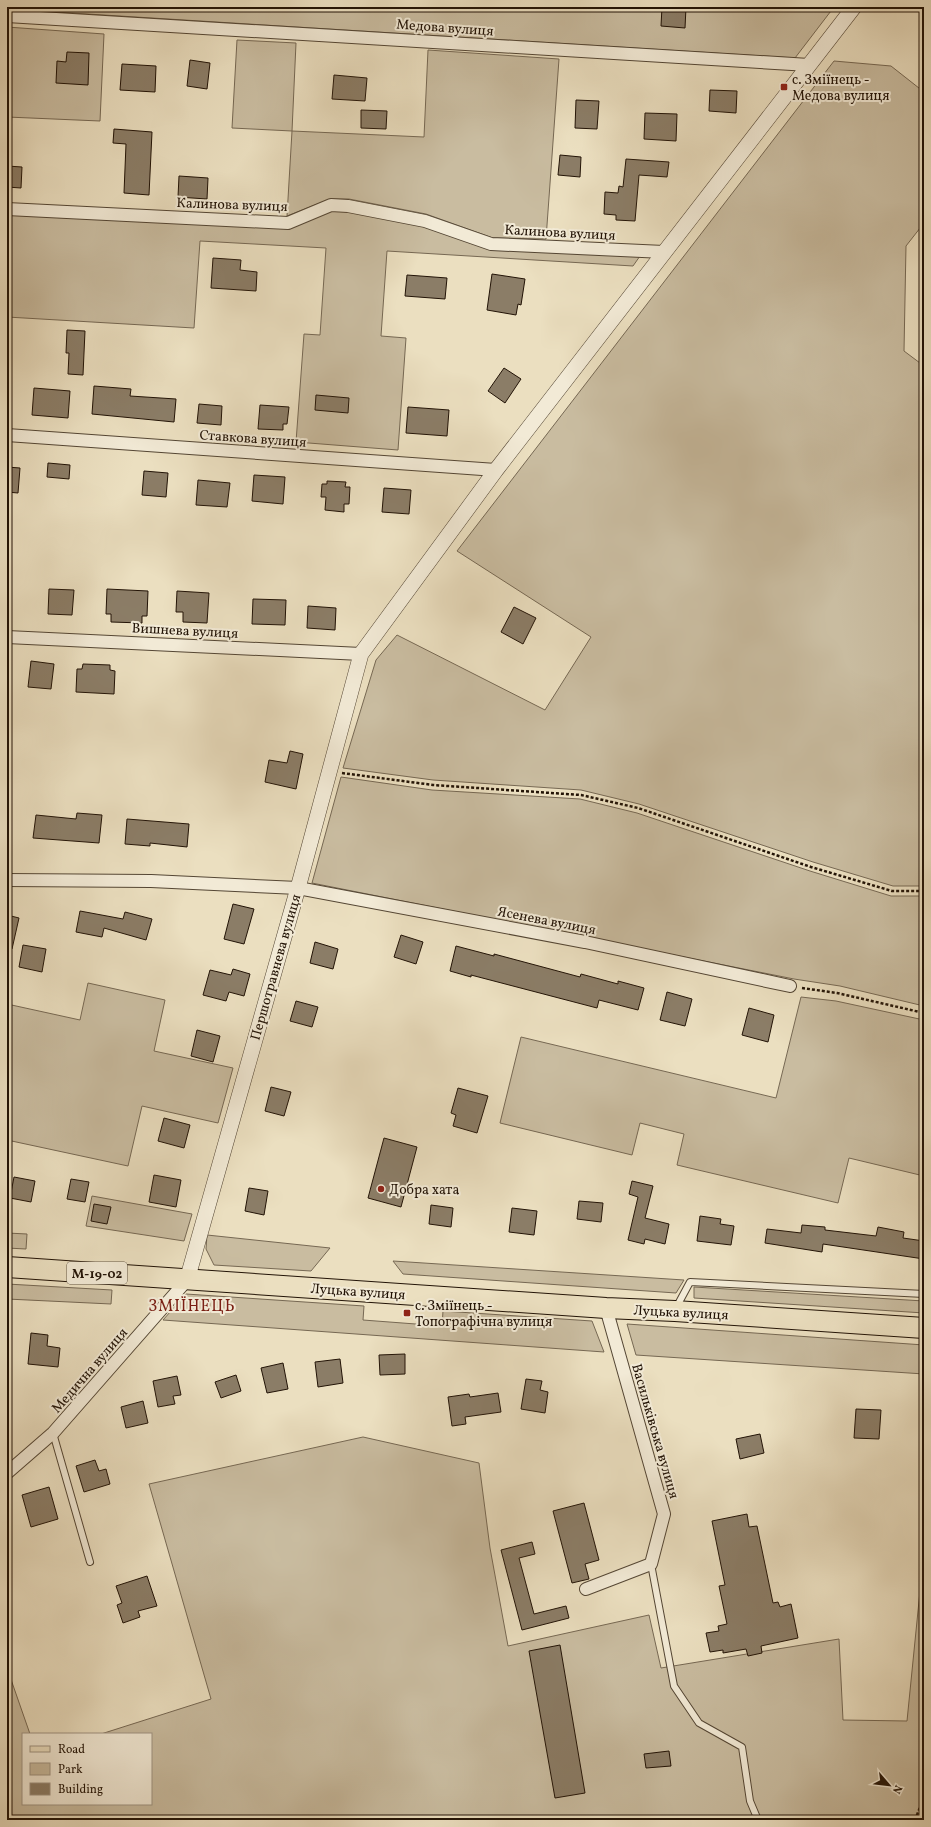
<svg xmlns="http://www.w3.org/2000/svg" width="931" height="1827" viewBox="0 0 931 1827" font-family="Vollkorn,serif">
	<style>
		.green { fill: #c9bca0; stroke: #766853 }
		.building { fill: #8b7d67; stroke: #221306 }
		.lines { fill: none; stroke-linecap: round; stroke-linejoin: round }
		.service-casing { stroke: #544634; stroke-width: 8 }
		.minor-casing { stroke: #544634; stroke-width: 14 }
		.tertiary-casing { stroke: #544634; stroke-width: 16 }
		.primary-casing { stroke: #221306; stroke-width: 22 }
		.path { stroke: #221306; stroke-width: 2.5; stroke-dasharray: 3 2; stroke-linecap: butt }
		.service { stroke: #f2ead6; stroke-width: 6 }
		.minor { stroke: #f2ead6; stroke-width: 12 }
		.tertiary { stroke: #f2ead6; stroke-width: 15 }
		.primary { stroke: #ebdfc0; stroke-width: 20 }
		.poi-dot { fill: #8f2418; stroke: #f2ead6; stroke-width: 1.5 }
		.labels { text-anchor: middle; stroke-width: 4; stroke-linejoin: round; paint-order: stroke }
		.shield { fill: #f2ead6; stroke: #605444; stroke-width: 1 }
		.shield-label { font-size: 13px; font-weight: bold; fill: #221306 }
		.street-label { font-size: 14px; fill: #221306; stroke: #f2ead6 }
		.poi-label { font-size: 14px; fill: #221306; stroke: #f2ead6; text-anchor: start }
		.quarter-label { font-size: 16px; letter-spacing: 1px; fill: #7a1f14; stroke: #f2ead6 }
	</style>
	<rect width="100%" height="100%" fill="#ebdfc0"/>
	<filter id="stains"><feTurbulence type="fractalNoise" baseFrequency=".005" numOctaves="4"/><feColorMatrix values="0 0 0 0 .2 0 0 0 0 .09 0 0 0 0 .02 0 0 0 .5 -.17"/></filter>
	<radialGradient id="worn" r=".72"><stop offset=".6" stop-color="#630" stop-opacity="0"/><stop offset="1" stop-color="#630" stop-opacity=".3"/></radialGradient>
	<g class="green">
		<path d="M7,7H834L795,58L7,9Z"/>
		<path d="M7,27L104,34L100,121L7,117Z"/>
		<path d="M237,40L296,43L292,131L424,137L428,50L559,59L546,239L493,238L426,214L349,199H330L287,216L292,131L232,128Z"/>
		<path d="M834,61L891,66L924,92V223L906,246L904,351L924,366V886H893L813,862L639,804L581,790L433,780L343,768L376,660L397,635L545,710L591,637L457,551Z"/>
		<path d="M332,210L347,211L423,225L490,249L640,256L633,266L387,251L381,336L406,338L398,450L296,442L304,334L320,335L326,248L200,241L194,328L7,317V214L289,228Z"/>
		<path d="M341,777L432,790L580,799L637,813L810,871L891,896H924V1006L840,986L794,979L312,883Z"/>
		<path d="M88,983L165,1000L154,1051L233,1068L218,1123L142,1106L128,1166L7,1140V1004L80,1020Z"/>
		<path d="M801,997L836,1001L924,1020V1176L849,1158L838,1203L677,1165L684,1134L640,1123L632,1155L500,1123L521,1037L776,1098Z"/>
		<path d="M92,1196L192,1214L184,1241L86,1226Z"/>
		<path d="M7,1233L27,1234L26,1249L7,1248Z"/>
		<path d="M207,1235L330,1248L311,1271L214,1265L206,1249Z"/>
		<path d="M393,1261L684,1280L676,1293L403,1274Z"/>
		<path d="M7,1284L112,1290L111,1304L7,1299Z"/>
		<path d="M694,1287L924,1301V1313L694,1298Z"/>
		<path d="M186,1294L364,1306L363,1320L442,1326L443,1311L592,1321L604,1352L163,1320Z"/>
		<path d="M627,1324L924,1345V1374L636,1355Z"/>
		<path d="M363,1437L479,1463L490,1548L508,1646L649,1615L661,1668L839,1639L843,1720L907,1721L922,1571L924,1524V1820H7V1668L30,1734H23V1804H151V1734H101L211,1699L149,1484Z"/>
	</g>
	<g class="building">
		<path d="M662,7H686L685,28L661,26Z"/>
		<path d="M67,52L89,53L88,85L56,83L57,61L66,62Z"/>
		<path d="M190,60L210,63L207,89L187,86Z"/>
		<path d="M122,64L156,66L155,92L120,90Z"/>
		<path d="M334,75L367,78L365,101L332,99Z"/>
		<path d="M710,90L737,91L736,113L709,111Z"/>
		<path d="M576,100L599,101L597,129L575,128Z"/>
		<path d="M361,110L387,111L386,129L361,128Z"/>
		<path d="M645,113L677,114L676,141L644,139Z"/>
		<path d="M114,129L152,132L149,195L124,193L126,144L113,143Z"/>
		<path d="M560,155L581,157L580,177L558,175Z"/>
		<path d="M626,159L669,162L667,177L639,175L635,221L616,220V215L604,214L605,192L618,193L619,186L623,187Z"/>
		<path d="M7,166L22,167L21,188L7,187Z"/>
		<path d="M179,176L208,178L207,199L178,197Z"/>
		<path d="M213,258L241,260L240,270L257,272L256,291L211,288Z"/>
		<path d="M492,274L525,279L521,305L518,304L516,315L487,310Z"/>
		<path d="M407,275L447,278L445,299L405,296Z"/>
		<path d="M67,330L85,331L83,375L68,374L69,353H66Z"/>
		<path d="M504,368L521,379L505,403L488,391Z"/>
		<path d="M94,386L131,389L130,396L176,399L174,422L92,414Z"/>
		<path d="M34,388L70,391L68,418L32,415Z"/>
		<path d="M316,395L349,398L348,413L315,410Z"/>
		<path d="M199,404L222,406L221,425L197,423Z"/>
		<path d="M260,405L289,407L287,424H283V430L258,429Z"/>
		<path d="M408,407L449,410L447,436L406,433Z"/>
		<path d="M48,463L70,465L69,479L47,477Z"/>
		<path d="M7,467L20,468L18,493L7,492Z"/>
		<path d="M144,471L168,473L166,497L142,495Z"/>
		<path d="M254,475L285,477L283,504L252,501Z"/>
		<path d="M198,480L230,483L227,507L196,505Z"/>
		<path d="M327,481L346,482L345,487H350L349,504H344V512L325,510L326,497H321L322,484H327Z"/>
		<path d="M384,488L411,490L409,514L382,512Z"/>
		<path d="M49,589L74,590L72,615L48,614Z"/>
		<path d="M107,589L148,591L147,616H142V623L111,622V614H106Z"/>
		<path d="M177,591L209,593L207,623L183,622V612H176Z"/>
		<path d="M253,599L286,600L285,625L252,624Z"/>
		<path d="M308,606L336,608L335,630L307,628Z"/>
		<path d="M514,607L536,618L523,644L501,632Z"/>
		<path d="M31,661L54,664L51,689L28,687Z"/>
		<path d="M83,664L110,665V670L115,671L114,694L76,692L77,669H82Z"/>
		<path d="M290,751L303,754L296,789L265,782L269,760L287,763Z"/>
		<path d="M77,813L102,815L99,843L33,838L36,815L76,819Z"/>
		<path d="M127,819L189,824L187,847L150,843V846L125,844Z"/>
		<path d="M233,904L254,909L244,944L224,939Z"/>
		<path d="M80,911L123,919L125,912L152,919L146,940L104,928L102,937L76,932Z"/>
		<path d="M7,915L19,918L12,949H7Z"/>
		<path d="M401,935L423,942L416,964L394,957Z"/>
		<path d="M315,942L338,949L333,969L310,963Z"/>
		<path d="M23,945L46,949L42,972L19,967Z"/>
		<path d="M456,946L494,956V954L580,977L581,974L618,984V981L644,988L638,1010L599,1000L597,1008L471,975V977L450,971Z"/>
		<path d="M233,969L250,974L244,996L229,992L226,1001L203,995L210,970L231,975Z"/>
		<path d="M667,992L692,999L685,1026L660,1020Z"/>
		<path d="M296,1001L318,1007L312,1027L290,1021Z"/>
		<path d="M749,1008L774,1015L768,1042L742,1035Z"/>
		<path d="M197,1030L220,1036L213,1062L191,1056Z"/>
		<path d="M271,1087L291,1092L284,1116L265,1111Z"/>
		<path d="M458,1088L488,1096L477,1133L453,1126L456,1115L451,1113Z"/>
		<path d="M164,1118L190,1125L184,1148L158,1141Z"/>
		<path d="M384,1138L417,1147L401,1207L368,1198Z"/>
		<path d="M154,1175L181,1180L176,1207L149,1202Z"/>
		<path d="M14,1177L35,1181L31,1202L10,1198Z"/>
		<path d="M71,1179L89,1182L85,1202L67,1199Z"/>
		<path d="M632,1181L653,1186L645,1218L669,1224L665,1244L645,1239L644,1244L628,1240L638,1197L629,1194Z"/>
		<path d="M249,1188L268,1191L264,1215L245,1211Z"/>
		<path d="M579,1201L603,1203L601,1222L577,1219Z"/>
		<path d="M94,1204L111,1207L107,1224L91,1221Z"/>
		<path d="M431,1205L453,1208L451,1227L429,1224Z"/>
		<path d="M512,1208L537,1211L534,1235L509,1232Z"/>
		<path d="M700,1216L721,1219L720,1224L734,1226L731,1245L697,1241Z"/>
		<path d="M802,1225L825,1227V1230L876,1236L878,1227L904,1232L903,1238L924,1241V1259L823,1244L822,1252L765,1243L767,1229L801,1233Z"/>
		<path d="M31,1333L48,1335L47,1346L60,1348L58,1367L28,1364Z"/>
		<path d="M405,1354V1374L380,1375L379,1355Z"/>
		<path d="M340,1359L343,1383L318,1387L315,1362Z"/>
		<path d="M283,1363L288,1389L267,1393L261,1368Z"/>
		<path d="M236,1375L241,1391L221,1398L215,1382Z"/>
		<path d="M177,1376L181,1395L173,1396L175,1404L158,1407L153,1381Z"/>
		<path d="M526,1379L542,1381L540,1390L548,1392L545,1413L521,1409Z"/>
		<path d="M498,1393L501,1412L465,1417L466,1424L452,1426L448,1397L469,1394L470,1397Z"/>
		<path d="M143,1401L148,1423L126,1428L121,1407Z"/>
		<path d="M856,1409L881,1410L879,1439L854,1438Z"/>
		<path d="M760,1434L764,1453L740,1459L736,1439Z"/>
		<path d="M95,1460L99,1471L106,1469L110,1484L84,1492L76,1466Z"/>
		<path d="M49,1487L58,1519L31,1527L22,1495Z"/>
		<path d="M584,1503L599,1560L585,1564L589,1579L572,1583L553,1511Z"/>
		<path d="M747,1514L749,1527L757,1526L773,1603L778,1602L780,1607L791,1604L798,1638L761,1646L762,1653L748,1656L746,1649L723,1653V1650L710,1652L706,1633L719,1631L718,1626L727,1624L719,1586L725,1585L712,1521Z"/>
		<path d="M532,1542L535,1554L519,1558L534,1614L566,1606L569,1618L522,1630L501,1550Z"/>
		<path d="M147,1576L157,1606L138,1611L140,1617L123,1623L117,1605L122,1603L116,1586Z"/>
		<path d="M560,1645L585,1793L555,1798L529,1651Z"/>
		<path d="M669,1751L671,1766L646,1768L644,1754Z"/>
	</g>
	<g class="lines">
		<g class="service-casing">
			<g id="service">
				<path d="M676,1308L690,1282L924,1294"/>
				<path d="M53,1433L90,1562"/>
				<path d="M651,1564L674,1686L699,1723L742,1747L750,1801L758,1820"/>
			</g>
		</g>
		<g class="minor-casing">
			<g id="minor">
				<path d="M7,16L809,65"/>
				<path d="M7,209L288,223L331,205L348,206L425,221L491,244L664,252"/>
				<path d="M7,435L496,470"/>
				<path d="M7,637L361,654"/>
				<path d="M7,880L151,881L298,888L585,942L790,986"/>
				<path d="M7,1473L53,1433L187,1280"/>
				<path d="M586,1589L651,1564L664,1514L606,1308"/>
			</g>
		</g>
		<g class="tertiary-casing">
			<path id="tertiary" d="M187,1280L298,888L361,654L496,470L854,7"/>
		</g>
		<g class="primary-casing">
			<path id="primary" d="M7,1267L606,1308L675,1311L924,1328"/>
		</g>
		<g class="path">
			<path d="M342,773L433,785L581,795L638,808L811,867L892,891H924"/>
			<path d="M802,988L837,993L924,1013"/>
			<path d="M915,1820L924,1797"/>
		</g>
		<use href="#service" class="service"/>
		<use href="#minor" class="minor"/>
		<use href="#tertiary" class="tertiary"/>
		<use href="#primary" class="primary"/>
	</g>
	<g class="poi-dot">
		<rect x="780" y="83" width="8" height="8" rx="2"/>
		<circle cx="381" cy="1189" r="4"/>
		<rect x="403" y="1309" width="8" height="8" rx="2"/>
	</g>
	<g class="labels">
		<rect class="shield" x="67" y="1262" width="60" height="22" rx="3"/>
		<g class="shield-label">
			<text x="97" y="1278">М-19-02</text>
		</g>
		<g class="street-label">
			<text transform="translate(445 27) rotate(4)" y="5">Медова вулиця</text>
			<text transform="translate(232 204) rotate(2)" y="5">Калинова вулиця</text>
			<text transform="translate(560 232) rotate(3)" y="5">Калинова вулиця</text>
			<text transform="translate(253 438) rotate(4)" y="5">Ставкова вулиця</text>
			<text transform="translate(185 630) rotate(3)" y="5">Вишнева вулиця</text>
			<text transform="translate(547 920) rotate(11)" y="5">Ясенева вулиця</text>
			<text transform="translate(275 967) rotate(-74)" y="5">Першотравнева вулиця</text>
			<text transform="translate(358 1291) rotate(4)" y="5">Луцька вулиця</text>
			<text transform="translate(681 1312) rotate(3)" y="5">Луцька вулиця</text>
			<text transform="translate(89 1370) rotate(-49)" y="5">Медична вулиця</text>
			<text transform="translate(656 1431) rotate(74)" y="5">Васильківська вулиця</text>
		</g>
		<g class="poi-label">
			<text x="792" y="84">с. Зміїнець -<tspan x="792" dy="16">Медова вулиця</tspan></text>
			<text x="389" y="1194">Добра хата</text>
			<text x="415" y="1310">с. Зміїнець -<tspan x="415" dy="16">Топографічна вулиця</tspan></text>
		</g>
		<g class="quarter-label">
			<text x="192" y="1311">ЗМІЇНЕЦЬ</text>
		</g>
	</g>
	<rect width="931" height="1827" fill="none" stroke="#ebdfc0" stroke-width="24"/>
	<rect x="8" y="8" width="915" height="1811" fill="none" stroke="#221306" stroke-width="2"/>
	<rect x="12" y="12" width="907" height="1803" fill="none" stroke="#221306"/>
	<rect x="22" y="1733" width="130" height="72" fill="#f2ead6" stroke="#9f9483"/>
	<rect x="30" y="1746" width="20" height="6" fill="#ebdfc0" stroke="#9f9483"/>
	<text x="58" y="1753" font-size="12" fill="#221306">Road</text>
	<rect x="30" y="1763" width="20" height="12" fill="#c9bca0" stroke="#9f9483"/>
	<text x="58" y="1773" font-size="12" fill="#221306">Park</text>
	<rect x="30" y="1783" width="20" height="12" fill="#8b7d67" stroke="#9f9483"/>
	<text x="58" y="1793" font-size="12" fill="#221306">Building</text>
	<g transform="translate(889 1785) rotate(118)" stroke="#f2ead6" stroke-width="3" paint-order="stroke">
	<path d="M0-3L7 15L0 10L-7 15Z" fill="#221306"/>
	<text y="-6" font-size="11" font-weight="bold" text-anchor="middle" fill="#221306">N</text>
	</g>
	<rect width="100%" height="100%" filter="url(#stains)"/>
	<rect width="100%" height="100%" fill="url(#worn)"/>
</svg>
